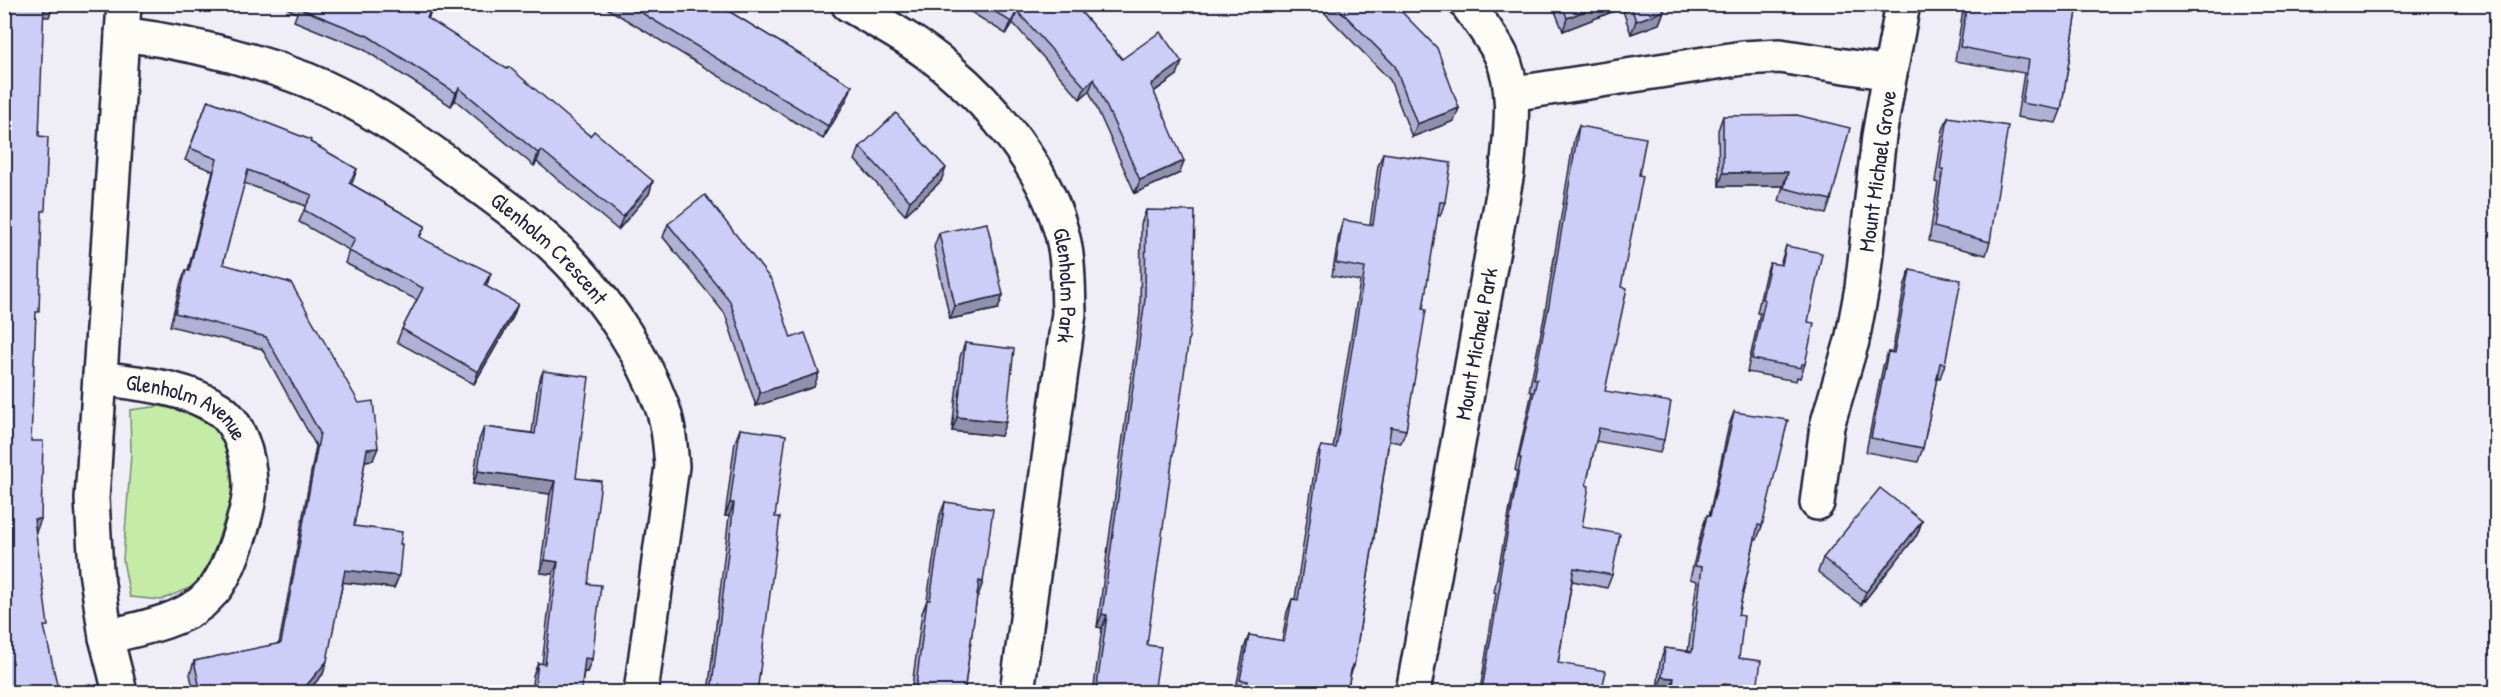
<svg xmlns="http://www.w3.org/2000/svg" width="2501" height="697" viewBox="0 0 2501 697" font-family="'Patrick Hand',sans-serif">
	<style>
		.green { fill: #c4eca7; stroke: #738771; stroke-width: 1.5 }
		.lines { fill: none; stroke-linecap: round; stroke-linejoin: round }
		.minor-casing { stroke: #22223b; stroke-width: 38 }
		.minor { stroke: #fdfcf7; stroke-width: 33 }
		.wall { fill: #b0b1d4; stroke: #22223b; stroke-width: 1.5 }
		.shaded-wall { fill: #9090ad; stroke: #22223b; stroke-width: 1.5 }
		.building { fill: #cdcef7; stroke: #22223b; stroke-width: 1.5 }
		.labels { text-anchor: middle; stroke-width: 4.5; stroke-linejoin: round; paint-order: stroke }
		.street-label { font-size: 22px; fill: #22223b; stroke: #fdfcf7 }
	</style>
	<rect width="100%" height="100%" fill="#efeef7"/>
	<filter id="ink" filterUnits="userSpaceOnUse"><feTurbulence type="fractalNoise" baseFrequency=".0167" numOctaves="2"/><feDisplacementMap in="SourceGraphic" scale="12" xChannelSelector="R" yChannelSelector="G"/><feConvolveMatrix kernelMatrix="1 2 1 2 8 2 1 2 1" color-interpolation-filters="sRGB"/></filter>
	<g filter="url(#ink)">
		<path class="green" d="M160,406L189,413L220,432L236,482L216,546L199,584L161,600L130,597L123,560L131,454L130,410Z"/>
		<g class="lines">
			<g class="minor-casing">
				<g id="minor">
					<path id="s1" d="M848,4C882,24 918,43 948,69C994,107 1044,169 1060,227C1069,255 1068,284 1069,313L1017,692"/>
					<path id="s2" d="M122,34C186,42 247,57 307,80C362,102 414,138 462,174C502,203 544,233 577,270C611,307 643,356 661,404C669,423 670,446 672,466L641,692"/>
					<path d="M1890,73L1903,4"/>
					<path d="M1511,94L1743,58L1780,56L1890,73L1879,136L1862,288L1852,341L1827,426L1817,503"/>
					<path id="s3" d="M100,378C139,384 184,386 219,409C240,423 249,458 250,483C251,507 231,566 217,586C213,592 206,598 201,603C176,623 136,629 106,637"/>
					<path d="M120,692L106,637L96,571L92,499L124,4"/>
					<path id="s4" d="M1413,692L1507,172C1510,135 1518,90 1501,55C1492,37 1479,21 1467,4"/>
				</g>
			</g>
			<use href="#minor" class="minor"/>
		</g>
		<g class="wall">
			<path d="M278,4H435L428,19L653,181L649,194L618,230L537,162L534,166L455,100L451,106L363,49L294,21L297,13Z"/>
			<path d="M600,4H717L852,86L847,99L823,139Z"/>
			<path d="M958,4H1074L1122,59L1177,75L1154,92L1180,173L1135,193L1089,91L1080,99L1013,23L1006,34Z"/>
			<path d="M1316,4H1394L1459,108L1454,121L1412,137L1390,80Z"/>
			<path d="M1552,4H1661L1664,11L1659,24L1631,34L1622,8L1563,31Z"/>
			<path d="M1964,4L2078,5L2061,110L2056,123L2017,117L2024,73L1955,61Z"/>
			<path d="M208,100L310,142L357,169L351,184L425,226L420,237L486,286L513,317L474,384L397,342L402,329L417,300L345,263L349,250L299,222L306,206L244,183L223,264L373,460L365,461L354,526L400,544L399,576L394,588L343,582L323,674L306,693H194L190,674L194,661L279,644L316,446L262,349L170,326L181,282L186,270H188L213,171L185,160Z"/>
			<path d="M1723,116L1831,200L1826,214L1779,201L1783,186H1719L1718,130Z"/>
			<path d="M1948,117L1990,242L1986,255L1929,241L1938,183L1935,182L1943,130Z"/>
			<path d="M1579,126L1621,287L1605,391L1664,440L1660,453L1596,441L1586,485L1582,527L1612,575L1607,588L1572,581L1558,663L1601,693H1467L1469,688L1480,690L1496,593L1494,592L1517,471L1515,470L1532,392L1529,391L1544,318L1574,139Z"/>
			<path d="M860,147L941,181L905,215L855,160Z"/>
			<path d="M1383,153L1445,202L1440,216L1437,215L1423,309L1406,430L1401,443L1389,441L1354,666L1350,676L1347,693H1235L1244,648L1249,635L1282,641L1287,612L1292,599H1295L1316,459L1321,446L1333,448L1360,281L1332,276L1339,234L1343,220L1370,225L1378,166Z"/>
			<path d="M1146,210L1147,645L1154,693H1093L1102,628L1097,627L1140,313L1141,224Z"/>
			<path d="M668,224L791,338L814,387L756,406L725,314L663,237Z"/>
			<path d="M939,233L1003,295L998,309L950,319L934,247Z"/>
			<path d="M1786,246L1808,322L1805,364L1800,378L1797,377L1796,381L1747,372L1760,313H1757L1765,276L1770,263L1780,265Z"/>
			<path d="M1910,270L1945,364L1940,378L1937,377L1923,448L1918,462L1866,452L1883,366L1888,352L1892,353L1905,284Z"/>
			<path d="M965,343L1001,436L952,431L960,357Z"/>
			<path d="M543,371L576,478L588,584L592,659L587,672H584L581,693H531L533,676L538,663L542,664L553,574L540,573L550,494L473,484L479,440L484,427L532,433L538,384Z"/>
			<path d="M1734,412L1762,526L1757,540L1755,539L1738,615L1739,658L1757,689L1756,693H1669L1657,690L1660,662L1665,648L1688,651L1697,581L1690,579L1702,529L1707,515L1709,516L1729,425Z"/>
			<path d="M740,429L775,517L757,693H708L729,516H725L735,442Z"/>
			<path d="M945,502L983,582L977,595L964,693H911L922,613L927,600L940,515Z"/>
			<path d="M1922,521L1917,535L1861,605L1818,572L1823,558Z"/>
		</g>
		<g class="shaded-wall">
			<path d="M43,4H54L49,17H39Z"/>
			<path d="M433,4H435L422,30L427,18Z"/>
			<path d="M1602,4H1623L1622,8L1563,31L1567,18Z"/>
			<path d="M1017,11L1013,23L1006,34L1011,22Z"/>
			<path d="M1664,11L1659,24L1631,34L1636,21Z"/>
			<path d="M1182,62L1177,75L1146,97L1151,85Z"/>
			<path d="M1094,79L1089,91L1080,99L1085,87Z"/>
			<path d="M852,86L847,99L823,139L828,126Z"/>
			<path d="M459,88L455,100L451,106L456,93Z"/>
			<path d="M1459,108L1454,121L1412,137L1417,124Z"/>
			<path d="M541,150L537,162L534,166L538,153Z"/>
			<path d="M1184,161L1180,173L1135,193L1140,180Z"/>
			<path d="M946,168L941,181L905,215L910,201Z"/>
			<path d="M357,169L353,181L345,195L349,183Z"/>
			<path d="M1788,172L1783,186H1719L1723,173Z"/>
			<path d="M653,181L649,194L618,230L623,217Z"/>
			<path d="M491,273L487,285L479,297L484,285Z"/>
			<path d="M1003,295L998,309L950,319L955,306Z"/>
			<path d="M518,304L513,317L474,384L478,372Z"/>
			<path d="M819,373L814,387L756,406L760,393Z"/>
			<path d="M957,417L1006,422L1001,436L952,431Z"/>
			<path d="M378,448L373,460L363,461L367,449Z"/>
			<path d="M478,471L555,481L550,494L473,484Z"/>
			<path d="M730,503H734L729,516H725Z"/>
			<path d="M34,519H41L36,532Z"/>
			<path d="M1922,521L1917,535L1861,605L1866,592Z"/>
			<path d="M545,560L558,562L553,574L540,573Z"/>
			<path d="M345,570L399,576L394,588L341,582Z"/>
			<path d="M979,581L983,582L978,596L974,595Z"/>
			<path d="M1102,614L1107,615L1102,628L1097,627Z"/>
			<path d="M585,658L592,659L587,672L581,671Z"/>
			<path d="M327,661L323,674L306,693H300Z"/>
			<path d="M1662,677L1674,678L1669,692L1657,690Z"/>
			<path d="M1724,684L1757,689L1756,693H1721Z"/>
		</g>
		<g class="building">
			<path d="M4,4H44L39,136L48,137L45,211H42L39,312H36L31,441H43L41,519H34L48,626H44L59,693H4V130L5,103H4Z"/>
			<path d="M301,4H433L427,18L507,69L509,67L590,136L594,131L653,181L623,217L541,150L538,153L459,88L456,93L368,36L299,8Z"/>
			<path d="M627,4H717L852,86L828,126Z"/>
			<path d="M983,4H1074L1122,59L1160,32L1182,62L1151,85L1184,161L1140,180L1094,79L1085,87L1017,11L1011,22Z"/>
			<path d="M1334,4H1394L1437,48L1459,108L1417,124L1395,66Z"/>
			<path d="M1562,4H1602L1567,18Z"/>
			<path d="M1630,4H1661L1664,11L1636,21Z"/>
			<path d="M1967,4L2078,5L2061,110L2022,103L2029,60L1960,47Z"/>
			<path d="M208,100L311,140L310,142L357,169L349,183L425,226L419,237L491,273L484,285L518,304L478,372L402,329L423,288L349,251L355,239L304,210L312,195L248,170L223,264L291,283L359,403L373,401L378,448L367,449L354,526L402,532L400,544H402L399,576L345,570L327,661L300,693H201L194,661L281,643L320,433L266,337L175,313L186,270L189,271L217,159L190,148Z"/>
			<path d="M896,113L946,168L910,201L860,147Z"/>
			<path d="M1797,115L1850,128L1831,200L1784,188L1788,172L1723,173V116Z"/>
			<path d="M1948,117L2008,126L1990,242L1934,227L1943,169H1940Z"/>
			<path d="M1579,126L1646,138L1639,175L1643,176L1621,287L1627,288L1605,391L1671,402L1664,440L1599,428L1586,485L1589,486L1582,527L1620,534L1612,575L1574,568L1558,663L1606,671L1601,693H1468L1469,688L1482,690L1501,580L1499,579L1521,458H1519L1537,379H1534L1549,305Z"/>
			<path d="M1383,153L1451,163L1445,202H1440L1423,309L1426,310L1406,430L1391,427L1354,666L1352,665L1347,693H1246L1248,681L1240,680L1249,635L1284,641L1292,599L1298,600L1321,446L1336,448L1365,268L1336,263L1343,220L1373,225Z"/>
			<path d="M705,195L772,281L791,338L805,333L819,373L760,393L730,301L668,224Z"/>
			<path d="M1146,210L1195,211L1193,308L1147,645L1161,647L1154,693H1096L1107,615L1102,614L1145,299Z"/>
			<path d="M987,223L1003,295L955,306L939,233Z"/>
			<path d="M1786,246L1822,253L1808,322L1814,323L1805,364H1802L1801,368L1752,359L1765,300L1762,299L1770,263L1782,265Z"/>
			<path d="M1910,270L1961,280L1945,364L1940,363L1923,448L1871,438L1888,352L1894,353Z"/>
			<path d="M965,343L1014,349L1006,422L957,417Z"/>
			<path d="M543,371L589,377L576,478L601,481L588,584L601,585L592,659L585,658L581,693H534L538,663L545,664L558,562L545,560L555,481L478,471L484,427L535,434Z"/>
			<path d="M1734,412L1788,420L1762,526L1758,525L1738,615L1744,616L1739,658L1761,661L1757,689L1724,684L1723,693H1672L1674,678L1662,677L1665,648L1692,652L1702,567L1695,566L1707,515L1710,516Z"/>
			<path d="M740,429L786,435L775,517H780L757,693H711L734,503H730Z"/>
			<path d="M1880,488L1922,521L1866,592L1823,558Z"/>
			<path d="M945,502L993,509L983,582L979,581L964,693H915L927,600H930Z"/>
		</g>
	</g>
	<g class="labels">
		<g class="street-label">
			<text transform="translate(1877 171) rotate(-82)" y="8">Mount Michael Grove</text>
			<text dy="8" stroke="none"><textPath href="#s2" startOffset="488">Glenholm Crescent</textPath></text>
			<text dy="8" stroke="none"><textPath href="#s1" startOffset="375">Glenholm Park</textPath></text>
			<text dy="8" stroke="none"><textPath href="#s4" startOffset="354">Mount Michael Park</textPath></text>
			<text dy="8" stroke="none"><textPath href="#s3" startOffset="94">Glenholm Avenue</textPath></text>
		</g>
	</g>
	<rect width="2501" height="697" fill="none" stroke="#fdfcf7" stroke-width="24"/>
	<rect x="12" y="12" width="2477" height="673" fill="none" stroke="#22223b" stroke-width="2" filter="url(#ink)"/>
</svg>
